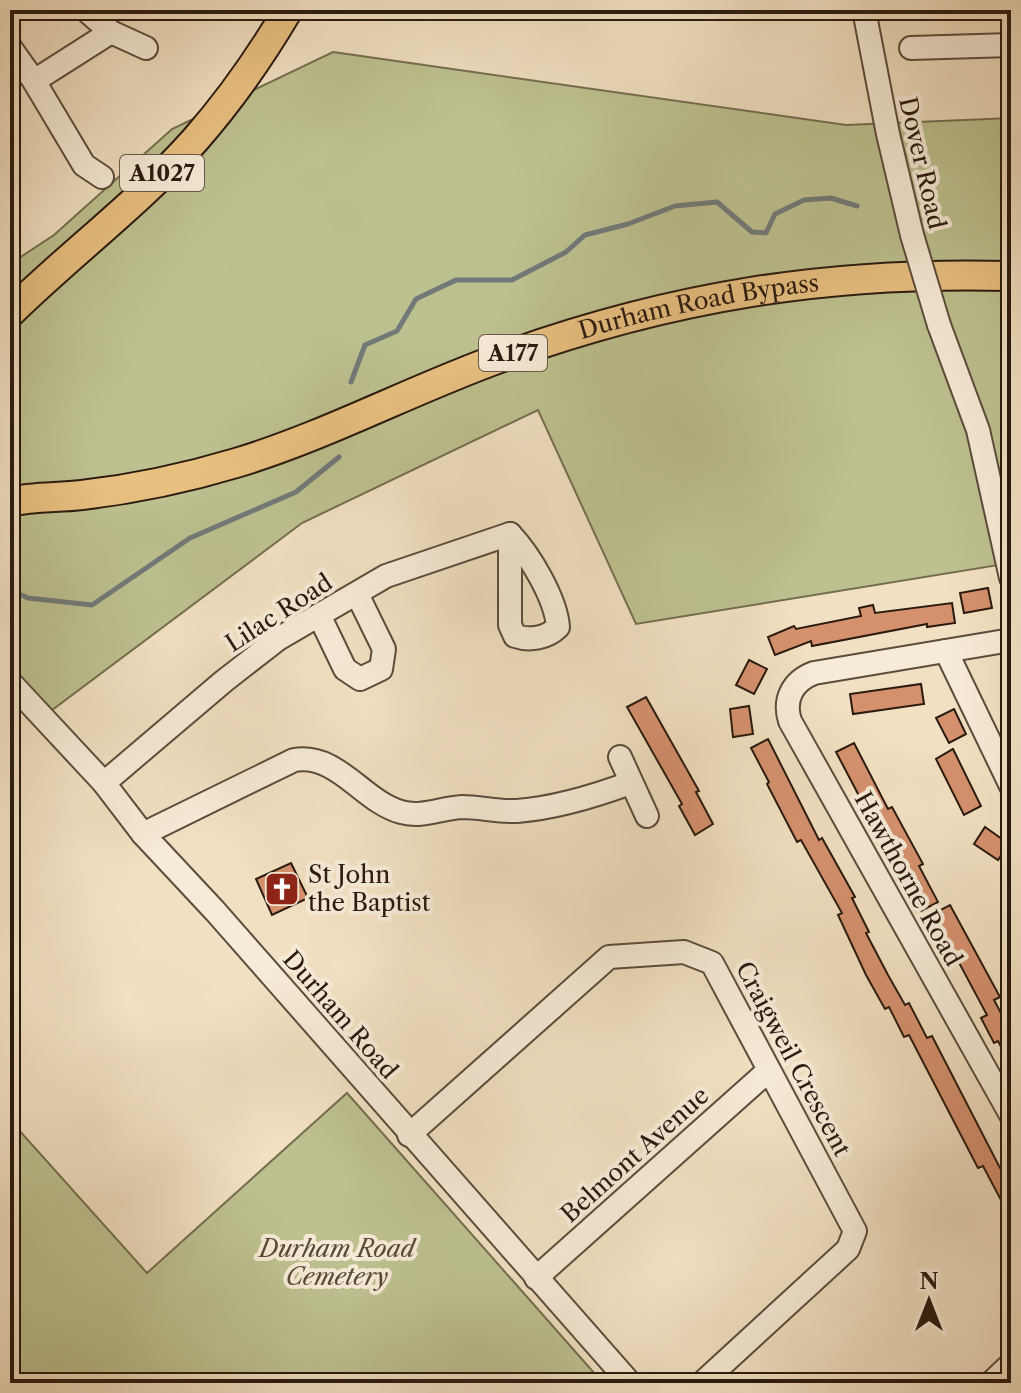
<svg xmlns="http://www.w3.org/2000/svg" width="1021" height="1393" viewBox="0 0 1021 1393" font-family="'Libre Caslon Text',serif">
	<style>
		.green { fill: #bdc190; stroke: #746e50; stroke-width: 2 }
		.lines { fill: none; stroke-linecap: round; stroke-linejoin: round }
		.stream { stroke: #717a79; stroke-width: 5 }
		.building { fill: #d5916e; stroke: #2a1a0f; stroke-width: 2 }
		.minor-casing { stroke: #5c4c3c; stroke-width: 26 }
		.major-casing { stroke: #2a1a0f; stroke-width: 32 }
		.minor { stroke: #f6ebd7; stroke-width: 22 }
		.major { stroke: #e8c080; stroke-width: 28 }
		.minor-bridge-casing { stroke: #5c4c3c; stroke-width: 26; stroke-linecap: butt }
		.minor-bridge { stroke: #f6ebd7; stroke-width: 22 }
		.labels { text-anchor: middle; stroke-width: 8; stroke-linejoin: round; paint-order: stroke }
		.shield { fill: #f6ebd7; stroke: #67594b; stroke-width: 2 }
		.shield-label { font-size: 22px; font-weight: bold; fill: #2a1a0f }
		.street-label { font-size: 24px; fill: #2a1a0f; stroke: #f6ebd7 }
		.poi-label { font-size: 24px; fill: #2a1a0f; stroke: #f6ebd7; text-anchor: start }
		.park-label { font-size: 24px; font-style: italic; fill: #564c36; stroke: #f6ebd7 }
	</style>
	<rect width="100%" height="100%" fill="#f1e0c1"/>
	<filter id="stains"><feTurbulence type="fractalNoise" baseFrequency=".0025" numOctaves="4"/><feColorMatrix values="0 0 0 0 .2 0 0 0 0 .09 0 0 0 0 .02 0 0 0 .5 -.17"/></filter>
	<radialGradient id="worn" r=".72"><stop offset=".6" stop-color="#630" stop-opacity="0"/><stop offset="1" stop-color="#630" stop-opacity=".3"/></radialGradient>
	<g class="green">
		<path d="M333,52L846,125L1011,118V563L636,624L538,410L302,523L40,719L10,677V264L54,235L172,129Z"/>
		<path d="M347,1093L603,1383H10V1120L147,1273Z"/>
	</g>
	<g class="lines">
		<g class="stream">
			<path d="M351,382L365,345L397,331L416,299L456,280H512L566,252L585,235L628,224L675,206L717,202L752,232L766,233L775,214L804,200L831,198L857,206"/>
			<path d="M10,590L28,598L92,605L190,538L296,492L339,457"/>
		</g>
	</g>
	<g class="building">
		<path d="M988,588L992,608L964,613L960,593Z"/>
		<path d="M952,603L955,623L927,627V624L812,646L811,641L775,655L768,637L794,626L796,629L861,616L859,608L873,605L875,613Z"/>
		<path d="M749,660L767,669L754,694L736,685Z"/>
		<path d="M921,684L924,704L853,714L850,694Z"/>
		<path d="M646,697L699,791L696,792L713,824L695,835L679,806L682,804L627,707Z"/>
		<path d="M749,706L753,734L733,737L730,709Z"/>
		<path d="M954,709L966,734L949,743L936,718Z"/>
		<path d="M768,739L819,840L822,838L855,897L852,898L869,932L866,933L888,975L905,1005L909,1003L927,1038L932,1036L1000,1168L1005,1166L1011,1179V1219L983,1166L978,1168L909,1035L904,1037L889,1007L885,1009L866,975L838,915L842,913L801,840L797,842L767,784L769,782L751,748Z"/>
		<path d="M854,743L888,809L892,807L923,864L919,866L938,902L921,911L907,886L912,884L899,860L869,807L866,809L836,752Z"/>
		<path d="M953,749L981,806L964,815L936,759Z"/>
		<path d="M985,827L1009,844L998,860L974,844Z"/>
		<path d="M291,863L308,898L272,915L256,879Z"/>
		<path d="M950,905L1000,997L994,1000L1011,1032V1066L998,1041L994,1043L981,1018L987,1015L933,914Z"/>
	</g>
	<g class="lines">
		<g class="minor-casing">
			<g id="minor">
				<path d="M864,10L888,134L912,235"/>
				<path d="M89,13L111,32L146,48"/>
				<path d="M10,47L34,81L84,165L102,177"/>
				<path d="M911,48L1011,45"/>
				<path d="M34,81L111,32"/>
				<path d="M939,325L978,430L1011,578"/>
				<path d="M510,534C530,555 556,599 558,627C547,638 530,641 515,636L510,625Z"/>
				<path d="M319,615L345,669L360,679L381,669L384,649L357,594"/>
				<path d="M1011,640L814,673C793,681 783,699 790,721L1011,1115"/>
				<path d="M946,651L1011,786"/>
				<path d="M10,682L104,783L143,834L215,911L630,1383"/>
				<path d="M620,757L647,816"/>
				<path d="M104,783L224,681L278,639L386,576L510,534"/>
				<path d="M143,834L294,760C338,753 362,801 401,812C422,818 441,808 462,807C480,807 499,812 517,811C555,808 595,796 630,783"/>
				<path d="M409,1135L609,957L684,952L712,963L855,1231L848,1249L702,1383"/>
				<path d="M536,1278L768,1071"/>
				<path d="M991,1383L1011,1364"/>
			</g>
		</g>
		<g class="major-casing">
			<g id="major">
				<path d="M10,313C70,254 139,203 195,140C230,100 261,56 288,10"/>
				<path id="s1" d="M10,502C34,496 57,498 82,495C134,489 186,478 236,463C326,436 411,390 500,358C671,296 830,271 1011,276"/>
			</g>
		</g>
		<use href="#minor" class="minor"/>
		<use href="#major" class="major"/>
		<g class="minor-bridge-casing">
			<path id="minor-bridge" d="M912,235L939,325"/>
		</g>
		<use href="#minor-bridge" class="minor-bridge"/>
	</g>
	<defs>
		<g id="church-square" transform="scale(1.8)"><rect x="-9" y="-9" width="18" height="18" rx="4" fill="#8f2418" stroke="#f6ebd7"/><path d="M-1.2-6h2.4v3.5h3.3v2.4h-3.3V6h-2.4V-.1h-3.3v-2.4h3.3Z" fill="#fff"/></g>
	</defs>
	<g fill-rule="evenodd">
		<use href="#church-square" x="282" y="889"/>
	</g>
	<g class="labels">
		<g class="shield">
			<rect x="120" y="155" width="84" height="36" rx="6"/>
			<rect x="479" y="335" width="68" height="36" rx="6"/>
		</g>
		<g class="shield-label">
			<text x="162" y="181">A1027</text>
			<text x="513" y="361">A177</text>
		</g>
		<g class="street-label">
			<text transform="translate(922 163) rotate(77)" y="8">Dover Road</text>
			<text dy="8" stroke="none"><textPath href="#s1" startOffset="720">Durham Road Bypass</textPath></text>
			<text transform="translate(279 613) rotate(-33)" y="8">Lilac Road</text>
			<text transform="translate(908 879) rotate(61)" y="8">Hawthorne Road</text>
			<text transform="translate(340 1015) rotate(49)" y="8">Durham Road</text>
			<text transform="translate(793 1059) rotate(62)" y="8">Craigweil Crescent</text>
			<text transform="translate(635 1155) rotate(-42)" y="8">Belmont Avenue</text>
		</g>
		<g class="poi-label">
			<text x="308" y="883">St John<tspan x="308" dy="28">the Baptist</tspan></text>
		</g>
		<g class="park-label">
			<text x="337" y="1257">Durham Road<tspan x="337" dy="28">Cemetery</tspan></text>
		</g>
	</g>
	<rect width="1021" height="1393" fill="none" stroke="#f1e0c1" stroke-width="40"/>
	<rect x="12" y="12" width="997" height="1369" fill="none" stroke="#2a1a0f" stroke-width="4"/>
	<rect x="20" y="20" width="981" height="1353" fill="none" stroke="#2a1a0f" stroke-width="2"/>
	<g transform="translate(929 1301)" stroke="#f6ebd7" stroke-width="6" paint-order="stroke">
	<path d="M0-6L14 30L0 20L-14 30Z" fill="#2a1a0f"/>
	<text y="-12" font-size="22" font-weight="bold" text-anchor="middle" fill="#2a1a0f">N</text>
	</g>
	<rect width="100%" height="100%" filter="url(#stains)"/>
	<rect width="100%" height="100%" fill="url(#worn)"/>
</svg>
